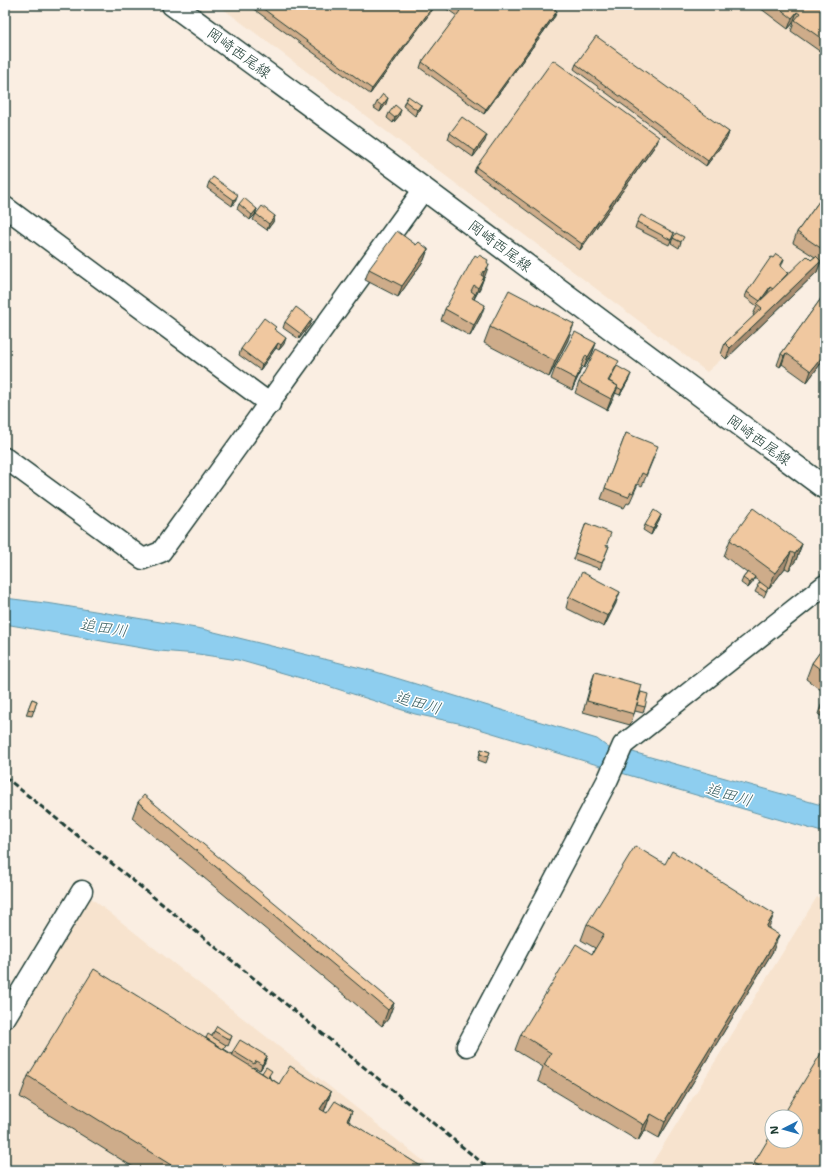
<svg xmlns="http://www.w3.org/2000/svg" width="830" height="1175" viewBox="0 0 830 1175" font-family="'Shantell Sans','Klee One',sans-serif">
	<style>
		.built { fill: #f7e3ce; fill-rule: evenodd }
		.water { fill: #8eceef; stroke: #6294a4 }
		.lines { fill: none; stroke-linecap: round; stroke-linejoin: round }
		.street-casing { stroke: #1f3d34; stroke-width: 23 }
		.primary-casing { stroke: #1f3d34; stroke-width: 25 }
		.street { stroke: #fff; stroke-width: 20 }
		.primary { stroke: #fff; stroke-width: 22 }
		.rail { stroke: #1f3d34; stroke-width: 3; stroke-dasharray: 6 3; stroke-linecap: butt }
		.wall { fill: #ceac8a; stroke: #1f3d34 }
		.shaded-wall { fill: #a88c70; stroke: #1f3d34 }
		.building { fill: #f0c8a0; stroke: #1f3d34 }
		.labels { text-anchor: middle; stroke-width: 3; stroke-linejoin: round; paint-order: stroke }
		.street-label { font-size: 15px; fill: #1f3d34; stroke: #fff }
		.water-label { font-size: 16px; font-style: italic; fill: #3b6163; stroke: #fff }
	</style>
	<rect width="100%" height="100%" fill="#faeee2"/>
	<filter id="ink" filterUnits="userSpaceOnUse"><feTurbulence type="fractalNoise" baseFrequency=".025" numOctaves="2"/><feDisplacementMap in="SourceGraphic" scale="8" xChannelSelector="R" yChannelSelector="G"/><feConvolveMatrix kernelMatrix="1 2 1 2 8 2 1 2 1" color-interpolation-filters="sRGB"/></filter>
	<g filter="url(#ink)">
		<g class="built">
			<path d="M218,5H825V266L707,372Z"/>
			<path d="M817,897L825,900V1170H648ZM772,1117H796V1141H772Z"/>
			<path d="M91,898L435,1170H5V1039Z"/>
		</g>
		<g class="water">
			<path d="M5,598L53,604L202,629L373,671L597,739L614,752L604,767L463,724L415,714L325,685L238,660L198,654L159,651L5,624Z"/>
			<path d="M629,751L825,806V833L618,772Z"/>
		</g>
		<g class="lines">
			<g class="street-casing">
				<g id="street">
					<path d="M5,207L270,404"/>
					<path d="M5,458L143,559L161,552L424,189"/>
					<path d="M5,1018L82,891"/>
					<path d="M467,1046L608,779L623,745L825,585"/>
				</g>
			</g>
			<g class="primary-casing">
				<path id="primary" d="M173,5L424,189L825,488"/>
			</g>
			<use href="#street" class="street"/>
			<use href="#primary" class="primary"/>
			<path class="rail" d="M5,777L491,1170"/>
		</g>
		<g class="wall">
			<path d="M248,5H436L370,94Z"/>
			<path d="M441,5H552L551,6L555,16L484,114L420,68L422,62L457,16Z"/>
			<path d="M756,5H825V55L791,31L794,23H793L788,29Z"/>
			<path d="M576,64L729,132L727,138L706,166L574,69Z"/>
			<path d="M405,101L421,105L419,110L415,116L403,106Z"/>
			<path d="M377,102L386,104L380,112L374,108Z"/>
			<path d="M389,113L399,116L393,123L387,118Z"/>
			<path d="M450,133L485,141L473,157L448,139Z"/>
			<path d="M659,137L657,143L580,250L474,172L476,167Z"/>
			<path d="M209,182L236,200L232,206L207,188Z"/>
			<path d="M825,193V260L823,263L821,261L817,272L726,359L721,354L725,343L754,316L753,315L757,306L745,297L747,292L773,258L784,259L781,267L788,273L811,260L815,257L793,243L797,232Z"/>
			<path d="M239,204L257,209L255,215L250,220L237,209Z"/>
			<path d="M256,214L275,216L273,222L267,230L253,220Z"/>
			<path d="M637,222L674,233L669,245L635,228Z"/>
			<path d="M673,238L681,242L679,248L671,243Z"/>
			<path d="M416,245L428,249L424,260L398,297L365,280L369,269Z"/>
			<path d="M487,262L484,277L480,288L474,299L481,316L470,336L441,320L445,309Z"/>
			<path d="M825,293V358L807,382L782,364L780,367L777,365L781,354Z"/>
			<path d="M312,319L310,325L299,339L283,328L285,322Z"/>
			<path d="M490,327L568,340L549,377L484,343Z"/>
			<path d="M275,330L284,344L279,350L276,348L260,370L239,355L241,349Z"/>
			<path d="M596,343L592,354L584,368L582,366L578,377L572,390L551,379L555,368Z"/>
			<path d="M617,366L629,379L620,395L615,393L607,410L575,393L579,382Z"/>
			<path d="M626,433L654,457L642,486L638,484L629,504L627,503L624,508L601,499Z"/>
			<path d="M661,515L659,521L651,535L643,530L645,525Z"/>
			<path d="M586,523L606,546H609L600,569L573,559Z"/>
			<path d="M730,540L802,544L796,560L789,570L785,568L769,589L768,588L764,597L755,592L760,582L754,578L753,582L748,588L741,583L743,578L747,573L724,556Z"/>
			<path d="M569,597L616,603L604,627L566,608Z"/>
			<path d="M825,645V693L806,679L812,663Z"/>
			<path d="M595,672L641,692L645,707L643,713L635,711L630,725L583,712L591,683Z"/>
			<path d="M32,699L37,701L32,716L26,715Z"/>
			<path d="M825,699V719L818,714L822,703Z"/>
			<path d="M481,749L490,752L486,763L478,760Z"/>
			<path d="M138,802L394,1003L388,1019L382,1026L132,818Z"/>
			<path d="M587,924L769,928L773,951L659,1138L645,1130L638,1141L538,1081L543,1067L515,1050L521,1034L592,954L595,948L581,940Z"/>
			<path d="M214,1031L232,1036L228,1046L226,1045L224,1049L232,1054L233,1051L265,1062L260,1070L254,1067L253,1068L262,1073L270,1076L269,1077L279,1084L331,1092L324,1112L327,1113L349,1122L427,1170H138L20,1097L28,1076L206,1038L212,1036Z"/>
			<path d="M754,1163L825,1170H751Z"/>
		</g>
		<g class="shaded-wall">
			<path d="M434,5H436L370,94L372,89Z"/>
			<path d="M557,11L555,16L484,114L486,109Z"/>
			<path d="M797,12L793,23L788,29L792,18Z"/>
			<path d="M388,98L386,104L380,112L382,106Z"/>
			<path d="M421,105L419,110L415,116L417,110Z"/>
			<path d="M401,110L399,116L393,123L395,118Z"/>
			<path d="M729,132L727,138L706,166L708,161Z"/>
			<path d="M487,135L485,141L473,157L475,151Z"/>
			<path d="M659,137L657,143L580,250L582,244Z"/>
			<path d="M238,195L236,200L232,206L234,200Z"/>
			<path d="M257,209L255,215L250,220L252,215Z"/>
			<path d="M275,216L273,222L267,230L269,224Z"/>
			<path d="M428,249L424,260L398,297L402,286Z"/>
			<path d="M821,261L817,272L726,359L730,348Z"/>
			<path d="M489,265L485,276L481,283L484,272Z"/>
			<path d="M484,277L480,288L474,299L478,288Z"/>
			<path d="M770,287L768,292L759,305L760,301Z"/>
			<path d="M485,305L481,316L470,336L474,325Z"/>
			<path d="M312,319L310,325L299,339L301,334Z"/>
			<path d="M574,324L568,340L549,377L555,361Z"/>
			<path d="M286,338L284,344L279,350L281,345Z"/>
			<path d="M278,343L276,348L260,370L262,365Z"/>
			<path d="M596,343L592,354L584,368L588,357Z"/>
			<path d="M786,353L782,364L780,367L784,356Z"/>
			<path d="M825,353V358L807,382L811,371Z"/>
			<path d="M582,366L578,377L572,390L576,379Z"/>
			<path d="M631,374L629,379L620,395L622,390Z"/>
			<path d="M618,386L614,397L607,410L611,399Z"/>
			<path d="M661,515L659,521L651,535L653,529Z"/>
			<path d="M802,544L796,560L789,570L795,554Z"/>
			<path d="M791,552L785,568L769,589L775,573Z"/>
			<path d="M755,577L753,582L748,588L750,583Z"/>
			<path d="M620,592L616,603L604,627L608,616Z"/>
			<path d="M774,914L768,930L766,927Z"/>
			<path d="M779,935L773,951L659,1138L665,1122Z"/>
			<path d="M394,1003L388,1019L382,1026L388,1010Z"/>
			<path d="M267,1056L265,1062L260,1070L262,1065Z"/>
			<path d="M331,1092L324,1112L320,1109Z"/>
			<path d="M352,1111L345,1132L347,1120Z"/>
			<path d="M651,1114L645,1130L638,1141L644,1125Z"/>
		</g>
		<g class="building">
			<path d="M258,5H434L372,89Z"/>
			<path d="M451,5H550L557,11L486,109L422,62L460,11Z"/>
			<path d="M775,5H825V41L795,20L800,14L797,12L792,18Z"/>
			<path d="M596,36L729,132L708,161L576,64Z"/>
			<path d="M553,60L659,137L582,244L476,167Z"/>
			<path d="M383,94L388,98L382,106L377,102Z"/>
			<path d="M408,96L421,105L417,110L405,101Z"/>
			<path d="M395,105L401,110L395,118L389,113Z"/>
			<path d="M462,117L487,135L475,151L450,133Z"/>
			<path d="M213,177L238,195L234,200L209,182Z"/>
			<path d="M825,193V251L797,232Z"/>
			<path d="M244,198L257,209L252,215L239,204Z"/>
			<path d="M262,206L275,216L269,224L256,214Z"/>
			<path d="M641,215L674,233L671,240L637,222Z"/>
			<path d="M397,231L416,245L419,242L428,249L402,286L369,269Z"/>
			<path d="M676,233L684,237L681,242L673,238Z"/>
			<path d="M776,254L784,259L780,266L788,273L773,289L770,287L760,301L747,292L771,257L773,258Z"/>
			<path d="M475,255L478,257L479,255L488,260L487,262L489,265L484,272L483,271L481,275L484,277L478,288L474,285L471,291L475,294L472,298L485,305L474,325L445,309Z"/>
			<path d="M807,256L811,260L816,256L821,261L730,348L725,343L762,308L757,304Z"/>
			<path d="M509,290L574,324L555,361L490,327Z"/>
			<path d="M825,293V353L811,371L786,353L784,356L781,354Z"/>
			<path d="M296,307L312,319L301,334L285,322Z"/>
			<path d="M264,318L276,327L274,329L286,338L281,345L278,343L262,365L241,349Z"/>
			<path d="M575,332L596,343L588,357L586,355L581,366H582L576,379L555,368Z"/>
			<path d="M596,349L619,361L608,381L618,386L611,399L579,382Z"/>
			<path d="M617,366L631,374L622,390L617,387L618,386L609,381Z"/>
			<path d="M626,433L658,446L646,475L642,473L633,493L631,492L628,497L605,488Z"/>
			<path d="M753,508L802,544L795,554L791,552L775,573L730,540Z"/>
			<path d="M654,510L661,515L653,529L645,525Z"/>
			<path d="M586,523L611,533L606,546H609L602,563L575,553Z"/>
			<path d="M582,572L620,592L608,616L569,597Z"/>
			<path d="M748,572L755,577L750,583L743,578Z"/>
			<path d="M760,582L768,588L766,592L757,586Z"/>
			<path d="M825,645V673L812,663Z"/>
			<path d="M595,672L642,685L634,714L587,701Z"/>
			<path d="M641,692L648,694L645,707L637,705Z"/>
			<path d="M32,699L37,701L34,711L28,709Z"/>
			<path d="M825,699V705L822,703Z"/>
			<path d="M481,749L490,752L488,757L480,754Z"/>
			<path d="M144,795L394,1003L388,1010L138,802Z"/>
			<path d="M635,846L665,864L672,851L774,914L766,927L779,935L665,1122L651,1114L644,1125L544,1065L551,1053L521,1034L576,944L592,954L604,934L587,924Z"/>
			<path d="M94,969L279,1084L290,1066L331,1092L320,1109L327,1113L335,1101L352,1111L347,1120L427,1170H179L28,1076Z"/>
			<path d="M217,1026L232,1036L230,1040L214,1031Z"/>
			<path d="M208,1034L226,1045L223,1049L206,1038Z"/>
			<path d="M240,1040L267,1056L262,1065L256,1061L254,1064L233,1051Z"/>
			<path d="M825,1047V1170H766L754,1163L772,1133V1141H796V1117H782Z"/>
			<path d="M266,1067L272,1071L268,1077L262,1073Z"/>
		</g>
	</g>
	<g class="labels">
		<g class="street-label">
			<text transform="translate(239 53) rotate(36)" y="5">岡崎西尾線</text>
			<text transform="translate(500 246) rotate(37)" y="5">岡崎西尾線</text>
			<text transform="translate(759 440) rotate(36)" y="5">岡崎西尾線</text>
		</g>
		<g class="water-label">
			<text transform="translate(104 627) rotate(9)" y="6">追田川</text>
			<text transform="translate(418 702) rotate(16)" y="6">追田川</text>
			<text transform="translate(729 794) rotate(16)" y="6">追田川</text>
		</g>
	</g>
	<rect width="830" height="1175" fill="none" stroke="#fff" stroke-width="20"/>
	<rect x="10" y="10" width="810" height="1155" fill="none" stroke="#1f3d34" stroke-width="1.5" filter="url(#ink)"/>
	<g transform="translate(784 1129) rotate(264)"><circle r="19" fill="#ffffff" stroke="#a5b1ae"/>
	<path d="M0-3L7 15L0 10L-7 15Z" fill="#1f6fb2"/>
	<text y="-6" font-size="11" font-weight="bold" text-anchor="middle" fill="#1f3d34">N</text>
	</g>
</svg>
